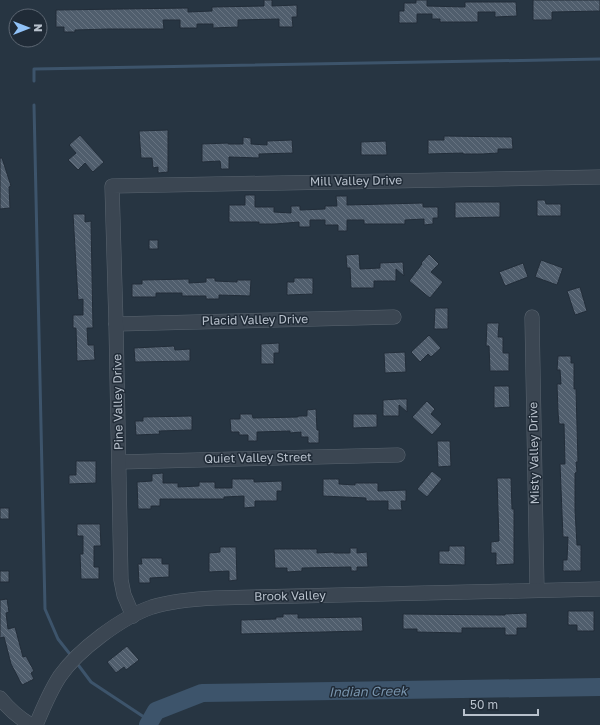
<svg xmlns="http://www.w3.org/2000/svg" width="600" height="725" viewBox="0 0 600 725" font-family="'Golos Text',sans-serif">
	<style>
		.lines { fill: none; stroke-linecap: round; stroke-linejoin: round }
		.stream { stroke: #3d546b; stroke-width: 3 }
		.river { stroke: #3d546b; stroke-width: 18 }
		.building { fill: url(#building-back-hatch); stroke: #222d39 }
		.minor-casing { stroke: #59646f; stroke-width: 15 }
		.minor { stroke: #3b4652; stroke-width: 14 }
		.labels { text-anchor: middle; stroke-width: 3; stroke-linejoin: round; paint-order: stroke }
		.street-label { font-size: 12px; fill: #b8c1cc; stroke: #202b37 }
		.water-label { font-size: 13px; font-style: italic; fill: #7995ae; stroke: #202b37 }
	</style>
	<defs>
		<pattern id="building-back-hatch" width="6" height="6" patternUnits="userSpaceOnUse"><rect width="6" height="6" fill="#505e6d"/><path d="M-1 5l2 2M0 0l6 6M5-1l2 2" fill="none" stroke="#677381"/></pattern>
	</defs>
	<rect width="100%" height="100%" fill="#273542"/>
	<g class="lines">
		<g class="stream">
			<path d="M34,81V69L600,59"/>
			<path d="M34,105L45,609L58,639L69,653"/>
			<path d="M79,666L91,682L150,721"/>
		</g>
		<path class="river" d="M148,725L156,711L202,693L600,687"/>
	</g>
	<g class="building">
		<path d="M264,0H272V6L297,5V17H292L293,27H279V19L238,20V27L213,28V24H197V28H180V20H163L164,29H108L75,30V32H64V27H56V10L188,8V12L212,11V7L264,6Z"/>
		<path d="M416,0H427V6L465,7V2H516L517,16L495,17V12H478V22H440V19H432V14H417V23H399V11H404V3H416Z"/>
		<path d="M533,0H600V11L552,12V20H533Z"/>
		<path d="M168,130V172L158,173V167L153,168L152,158H141L139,131Z"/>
		<path d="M80,135L104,162L93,172L85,163L78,170L68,160L76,153L69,145Z"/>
		<path d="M444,136L512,137L513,149H498V153L482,154H463V153L428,154V140H444Z"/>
		<path d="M243,137L251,138V144L267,145V141L292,140L293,153L259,154V158L229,157V169H221L220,161L202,162V144L228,143V144H243Z"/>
		<path d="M386,141L387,155H361V142Z"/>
		<path d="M0,158H2L11,186L9,187L10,208L0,209Z"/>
		<path d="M245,195H255V207H274V212L291,213V206H300V210L325,209V206H337L336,196H347V205L423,203V207H438V218H433V224L424,225V219L405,220V224H364V220H347V231H338V225H325V220H310V227H299V222L275,224H259V222H229V205H245Z"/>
		<path d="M537,200H545L546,204H561V216H537Z"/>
		<path d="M455,202H500V217L455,218Z"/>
		<path d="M73,214H85V222L91,221L93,328H87L88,345H94L95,360L77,361L76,328H73V315H83V299L78,300Z"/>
		<rect x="149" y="240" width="9" height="9"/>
		<path d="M359,254L360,269L380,268V263L403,262L404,276L396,269V281H374V288H351L350,268H347L346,255Z"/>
		<path d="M429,254L439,264L431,272L443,282L430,298L409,281L422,264L421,263Z"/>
		<path d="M541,260L563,268L557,285L535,277Z"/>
		<path d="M523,263L528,277L505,286L499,272Z"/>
		<path d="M206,278H215V281L237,282V280H251L250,296L219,295V299H206V296H182V293H156V297H132V284H142V280L189,279V283L206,282Z"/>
		<path d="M294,278H313V294L287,295V282H294Z"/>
		<path d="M580,287L587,311L575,315L567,291Z"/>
		<path d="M435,308H448V329H434Z"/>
		<path d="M487,323H499L498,337H503V353H509V371H490L489,346H486Z"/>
		<path d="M429,335L441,348L431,357L428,354L420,362L411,352Z"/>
		<path d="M279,343V353H274V364H261V344Z"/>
		<path d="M174,346L175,350L190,349V361L135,362L134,348Z"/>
		<path d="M405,352L406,372L385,373L384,353Z"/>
		<path d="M558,356H571V363H574V389H576L578,462H576L577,472L575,473V510L577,545H581V571H563V560H567L568,537H563L560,464H565L564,424H559L558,412L557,384H561L560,370H557Z"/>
		<path d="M494,386H509L510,407L494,408Z"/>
		<path d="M399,399H407V412L399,405V416H383V400Z"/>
		<path d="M427,401L435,409L431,414L442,424L432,435L412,417Z"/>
		<path d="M316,409L317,430H319V443H308V437H301V432L290,433V431L257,432V441H248V435H239V432H231L230,419H240V414H252L253,418L298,417V416H307V410Z"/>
		<path d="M353,414H377V427L353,428Z"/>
		<path d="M192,416V430L159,431L160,434L136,435L135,421H143V417Z"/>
		<path d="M437,441H450L451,466L438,467Z"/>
		<path d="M76,461H96V483L69,484V475H76Z"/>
		<path d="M432,471L442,479L427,497L417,489Z"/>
		<path d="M163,473V483H178V487L199,486V482H215V488H232V479H254V482L282,481V491H277V501H255V507L244,508V496L224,497V499H160V506H151V509H138L137,482L152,481V474Z"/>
		<path d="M497,478H511L512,509H514V564L496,565V553H491V542L499,541Z"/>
		<path d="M323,479H339V484L355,485V483H378V491L406,490V501H401L402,510H388V501H366V498L323,496Z"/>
		<rect x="0" y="508" width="9" height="11"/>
		<path d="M77,524H100L101,546H94V567H99V579H81L80,554H83V536H77Z"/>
		<path d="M449,546H465V565L439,564V551H449Z"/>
		<path d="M220,547H236L237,580L229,581V571L209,572V553L220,552Z"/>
		<path d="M350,548H357V553L367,552L368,567H357V571H351V567L302,568V571L287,572V568H275L274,549H317V553L334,552V553H350Z"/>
		<path d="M141,558H162V564H169V577L150,578V583H139L138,564H142Z"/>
		<rect x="0" y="571" width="9" height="11"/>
		<path d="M7,599L9,612L6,613L8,629L15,627L23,657L26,656L34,671L31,673L34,679L22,685L11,664L4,637L0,638V600Z"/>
		<path d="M568,611H594V631H577V625H568Z"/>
		<path d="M527,613V628H517V635H505V628H462V633L417,632V629H403V614L505,615V614Z"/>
		<path d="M283,614H298V618L362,617L363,631L241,634V620L276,619V617H283Z"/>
		<path d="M127,646L139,660L126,670L124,667L116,673L107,662Z"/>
	</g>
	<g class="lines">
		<g class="minor-casing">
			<g id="minor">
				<path d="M532,317L537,590"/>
				<path d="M116,324L394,317"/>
				<path d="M119,462L398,455"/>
				<path d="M133,616L124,595L121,580L116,324L112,186L600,177"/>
				<path d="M0,698C9,709 19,718 31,725"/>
				<path d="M36,725C43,708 50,691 60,676C78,650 122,617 152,607C172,601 194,599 215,598L600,589"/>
			</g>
		</g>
		<use href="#minor" class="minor"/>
	</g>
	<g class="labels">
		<g class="street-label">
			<text transform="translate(356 181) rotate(-1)" y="4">Mill Valley Drive</text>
			<text transform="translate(255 320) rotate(-1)" y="4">Placid Valley Drive</text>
			<text transform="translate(118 402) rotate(-91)" y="4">Pine Valley Drive</text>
			<text transform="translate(534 453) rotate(-91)" y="4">Misty Valley Drive</text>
			<text transform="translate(258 458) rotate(-1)" y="4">Quiet Valley Street</text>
			<text transform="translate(290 596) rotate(-1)" y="4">Brook Valley</text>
		</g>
		<g class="water-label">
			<text transform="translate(368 691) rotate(-1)" y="5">Indian Creek</text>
		</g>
	</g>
	<g transform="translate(28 28) rotate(90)"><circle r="19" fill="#202b37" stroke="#5d6773"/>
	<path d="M0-3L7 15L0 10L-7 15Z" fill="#91c2f8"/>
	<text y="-6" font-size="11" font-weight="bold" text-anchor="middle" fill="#b8c1cc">N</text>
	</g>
	<path d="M464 709v6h74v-6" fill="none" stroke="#b8c1cc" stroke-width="2"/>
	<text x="470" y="709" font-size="12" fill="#b8c1cc" stroke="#202b37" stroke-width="3" paint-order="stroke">50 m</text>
</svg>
